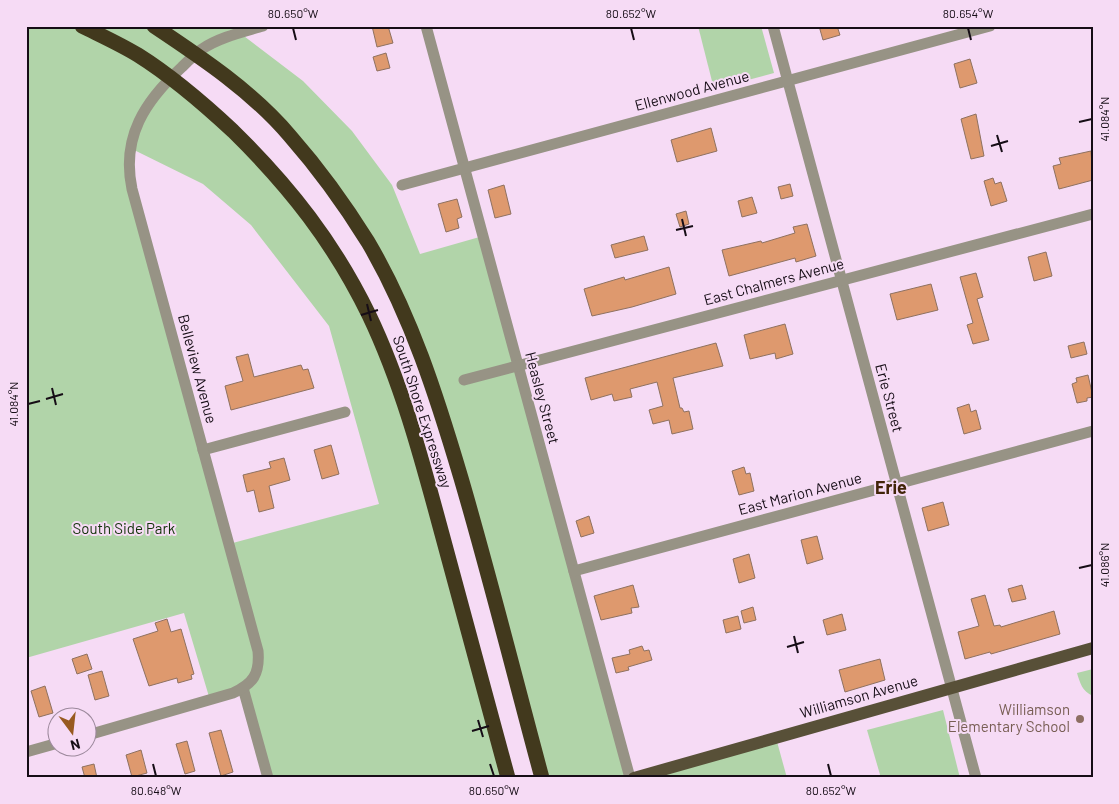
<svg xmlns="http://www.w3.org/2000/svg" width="1119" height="804" viewBox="0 0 1119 804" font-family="Barlow,sans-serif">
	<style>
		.green { fill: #b1d4a9; fill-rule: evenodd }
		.building { fill: #de996e; stroke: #8e7160 }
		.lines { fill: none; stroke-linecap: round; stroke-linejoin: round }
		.street { stroke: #979385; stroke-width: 11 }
		.primary { stroke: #585038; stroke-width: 12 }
		.highway { stroke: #42391d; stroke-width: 15 }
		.ticks { fill: none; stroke: #160d16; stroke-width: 2 }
		.education-dot { fill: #8d6e63; stroke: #f6dbf5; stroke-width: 2 }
		.labels { text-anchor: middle; stroke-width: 4; stroke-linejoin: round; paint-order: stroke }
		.street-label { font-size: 15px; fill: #160d16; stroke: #f6dbf5 }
		.park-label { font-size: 15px; fill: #113308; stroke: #f6dbf5 }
		.education-label { font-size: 15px; fill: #785e54; stroke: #f6dbf5; text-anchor: end }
		.quarter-label { font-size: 18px; font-weight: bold; fill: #412408; stroke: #f6dbf5 }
		.neatline { fill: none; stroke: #160d16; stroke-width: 2 }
		.ticks-label { font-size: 12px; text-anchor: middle; fill: #160d16 }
	</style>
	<rect width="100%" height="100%" fill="#f6dbf5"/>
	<g class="green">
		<path d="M26,26H263L240,33L303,81L352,131L392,185L420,254L483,236L630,778H542L473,521L388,280L290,135L195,55L170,78L305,211L383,347L508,778H268L244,689L210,700L184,613L26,658ZM130,148L203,184L251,225L329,326L379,504L229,544L128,160Z"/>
		<path d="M698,26H761L774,73L714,89Z"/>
		<path d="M1093,669V696C1082,691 1080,683 1077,673Z"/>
		<path d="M943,710L960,778H881L867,730Z"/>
		<path d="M776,738L787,778H634Z"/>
	</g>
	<g class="building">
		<path d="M372,26H388L393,43L377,47Z"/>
		<path d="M819,26H837L840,35L823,40Z"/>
		<path d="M386,53L390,68L377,71L373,57Z"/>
		<path d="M970,59L977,83L960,88L954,64Z"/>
		<path d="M976,114L984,156L971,159L961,119Z"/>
		<path d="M711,128L717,151L677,162L671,140Z"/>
		<path d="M1091,151L1093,180L1059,189L1053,166L1061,164L1059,158Z"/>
		<path d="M993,178L995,184L1001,182L1007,201L991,206L984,181Z"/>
		<path d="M790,184L793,196L781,199L778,187Z"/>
		<path d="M504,185L511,214L495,218L488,190Z"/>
		<path d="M752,197L757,213L742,217L738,201Z"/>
		<path d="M457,199L462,217L457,219L459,228L446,232L438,204Z"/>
		<path d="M686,211L689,224L680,227L676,214Z"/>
		<path d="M807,224L816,256L796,262L795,258L729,276L722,250L761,241L762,243L795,233L793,227Z"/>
		<path d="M644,236L648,250L615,258L611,245Z"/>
		<path d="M1046,252L1052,276L1034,281L1028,257Z"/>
		<path d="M669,267L676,294L632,307L592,316L584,289L624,277L625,280Z"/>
		<path d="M976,273L983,297L977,299L989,340L973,344L967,325L973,323L960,277Z"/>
		<path d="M931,284L938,310L897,320L890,294Z"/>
		<path d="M785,324L793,354L776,359L775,353L750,359L744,335Z"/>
		<path d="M1084,342L1087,354L1071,358L1068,346Z"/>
		<path d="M716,343L723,366L673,378L680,408H682L684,412L689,411L693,429L672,434L669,420L653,424L649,410L663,406L657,382L630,389L632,397L614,401L612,394L591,400L585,378Z"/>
		<path d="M248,354L254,377L301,365L303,370L308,369L314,388L231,410L225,386L243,381L236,357Z"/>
		<path d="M1088,375L1093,397L1087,398V401L1077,403L1072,384L1077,382L1076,378Z"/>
		<path d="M969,404L971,412L976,410L981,429L964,434L957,408Z"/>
		<path d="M331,445L339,474L322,479L314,450Z"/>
		<path d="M284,458L290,480L269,486L274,508L259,512L254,490L247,492L243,475L271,468L269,462Z"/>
		<path d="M744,467L746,474L750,473L754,491L739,495L732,471Z"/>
		<path d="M943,502L949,525L928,531L922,508Z"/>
		<path d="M589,516L594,533L581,537L576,521Z"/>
		<path d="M817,536L823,559L807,564L801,540Z"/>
		<path d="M749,554L755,578L739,583L733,559Z"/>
		<path d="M633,585L639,607L631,608L632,613L601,620L594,596Z"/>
		<path d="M1022,585L1026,599L1012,602L1008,589Z"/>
		<path d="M985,595L994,626L1000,625L1001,627L1054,611L1060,634L991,654L990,652L965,659L958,632L979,626L971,599Z"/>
		<path d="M753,607L756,620L744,623L741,611Z"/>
		<path d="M842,614L846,630L827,635L823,620Z"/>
		<path d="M738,616L741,629L726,633L723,620Z"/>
		<path d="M167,619L171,632L181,629L194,674L191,675L192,679L178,683L177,678L149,686L133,639L158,631L155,623Z"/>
		<path d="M642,646L644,651L649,650L652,660L628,667L629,670L616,673L612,658L630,654L629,650Z"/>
		<path d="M87,654L92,669L77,674L72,659Z"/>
		<path d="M880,659L885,680L845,692L839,670Z"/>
		<path d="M102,671L109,696L95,700L88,675Z"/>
		<path d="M45,686L53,713L39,717L31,691Z"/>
		<path d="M221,730L233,772L221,776L209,733Z"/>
		<path d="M187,741L195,771L185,774L176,744Z"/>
		<path d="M141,750L147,773L132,777L126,755Z"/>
		<path d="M94,764L97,778H85L82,767Z"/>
	</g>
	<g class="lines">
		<g class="street">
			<path d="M426,26L630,778"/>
			<path d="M773,26L976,778"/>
			<path d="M402,185L990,26"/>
			<path d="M464,380L1093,214"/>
			<path d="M203,450L345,412"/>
			<path d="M574,571L1093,431"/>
			<path d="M243,688L268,778"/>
			<path d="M88,735L233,693C253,684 260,674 258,651L132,189C121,137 145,101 182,67C188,61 195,54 202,49C220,37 243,32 263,26"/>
			<path d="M26,752L58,743"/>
		</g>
		<path class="primary" d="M634,778L1093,648"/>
		<g class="highway">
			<path d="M82,26C100,35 120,44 138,55C173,77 203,103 233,131C290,187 334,243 369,315C402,384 422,460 442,534C464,615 486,696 508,778"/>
			<path d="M154,26C202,58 253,92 290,136C319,169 345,205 368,242C411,315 437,397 461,478C490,577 515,678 542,778"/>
		</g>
	</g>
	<path class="ticks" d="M293,28L296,40M631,28L634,40M968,28L971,40M1079,122L1092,119M997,135L1002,152M991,146L1008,141M682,219L686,236M676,230L693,226M367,304L371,321M361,315L378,310M52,388L56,405M46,399L63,394M28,404L40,401M1079,568L1092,565M794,636L798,653M787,647L804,642M478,720L483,737M472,731L489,726M153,764L156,776M490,764L494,776M828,764L831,776"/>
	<circle class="education-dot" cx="1080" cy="719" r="5"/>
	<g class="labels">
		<g class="street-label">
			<text transform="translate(692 91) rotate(-15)" y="5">Ellenwood Avenue</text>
			<text transform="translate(774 282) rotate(-15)" y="5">East Chalmers Avenue</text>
			<text transform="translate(197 369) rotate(75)" y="5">Belleview Avenue</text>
			<text transform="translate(542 398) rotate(75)" y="5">Heasley Street</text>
			<text transform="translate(889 398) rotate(75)" y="5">Erie Street</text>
			<text transform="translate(422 412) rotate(72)" y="5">South Shore Expressway</text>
			<text transform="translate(800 494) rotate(-15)" y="5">East Marion Avenue</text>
			<text transform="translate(859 697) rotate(-16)" y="5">Williamson Avenue</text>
		</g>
		<g class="park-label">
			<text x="124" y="534">South Side Park</text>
		</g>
		<g class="education-label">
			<text x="1070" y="715">Williamson<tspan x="1070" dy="17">Elementary School</tspan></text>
		</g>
		<g class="quarter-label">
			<text x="891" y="494">Erie</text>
		</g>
	</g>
	<rect width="1119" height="804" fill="none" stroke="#f6dbf5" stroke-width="55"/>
	<g transform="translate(72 732) rotate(165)"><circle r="24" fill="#f6dbf5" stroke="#9c899c"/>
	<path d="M0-4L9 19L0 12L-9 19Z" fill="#985a20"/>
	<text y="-8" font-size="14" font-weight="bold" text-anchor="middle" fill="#160d16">N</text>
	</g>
	<rect x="28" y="28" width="1064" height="748" class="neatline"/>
	<g class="ticks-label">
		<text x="293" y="18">80.650°W</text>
		<text x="631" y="18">80.652°W</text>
		<text x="968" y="18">80.654°W</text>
		<text transform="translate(1105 119) rotate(-90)" y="4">41.084°N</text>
		<text transform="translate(14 404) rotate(-90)" y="4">41.084°N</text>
		<text transform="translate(1105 565) rotate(-90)" y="4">41.086°N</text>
		<text x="156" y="795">80.648°W</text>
		<text x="494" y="795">80.650°W</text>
		<text x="831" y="795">80.652°W</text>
	</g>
</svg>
